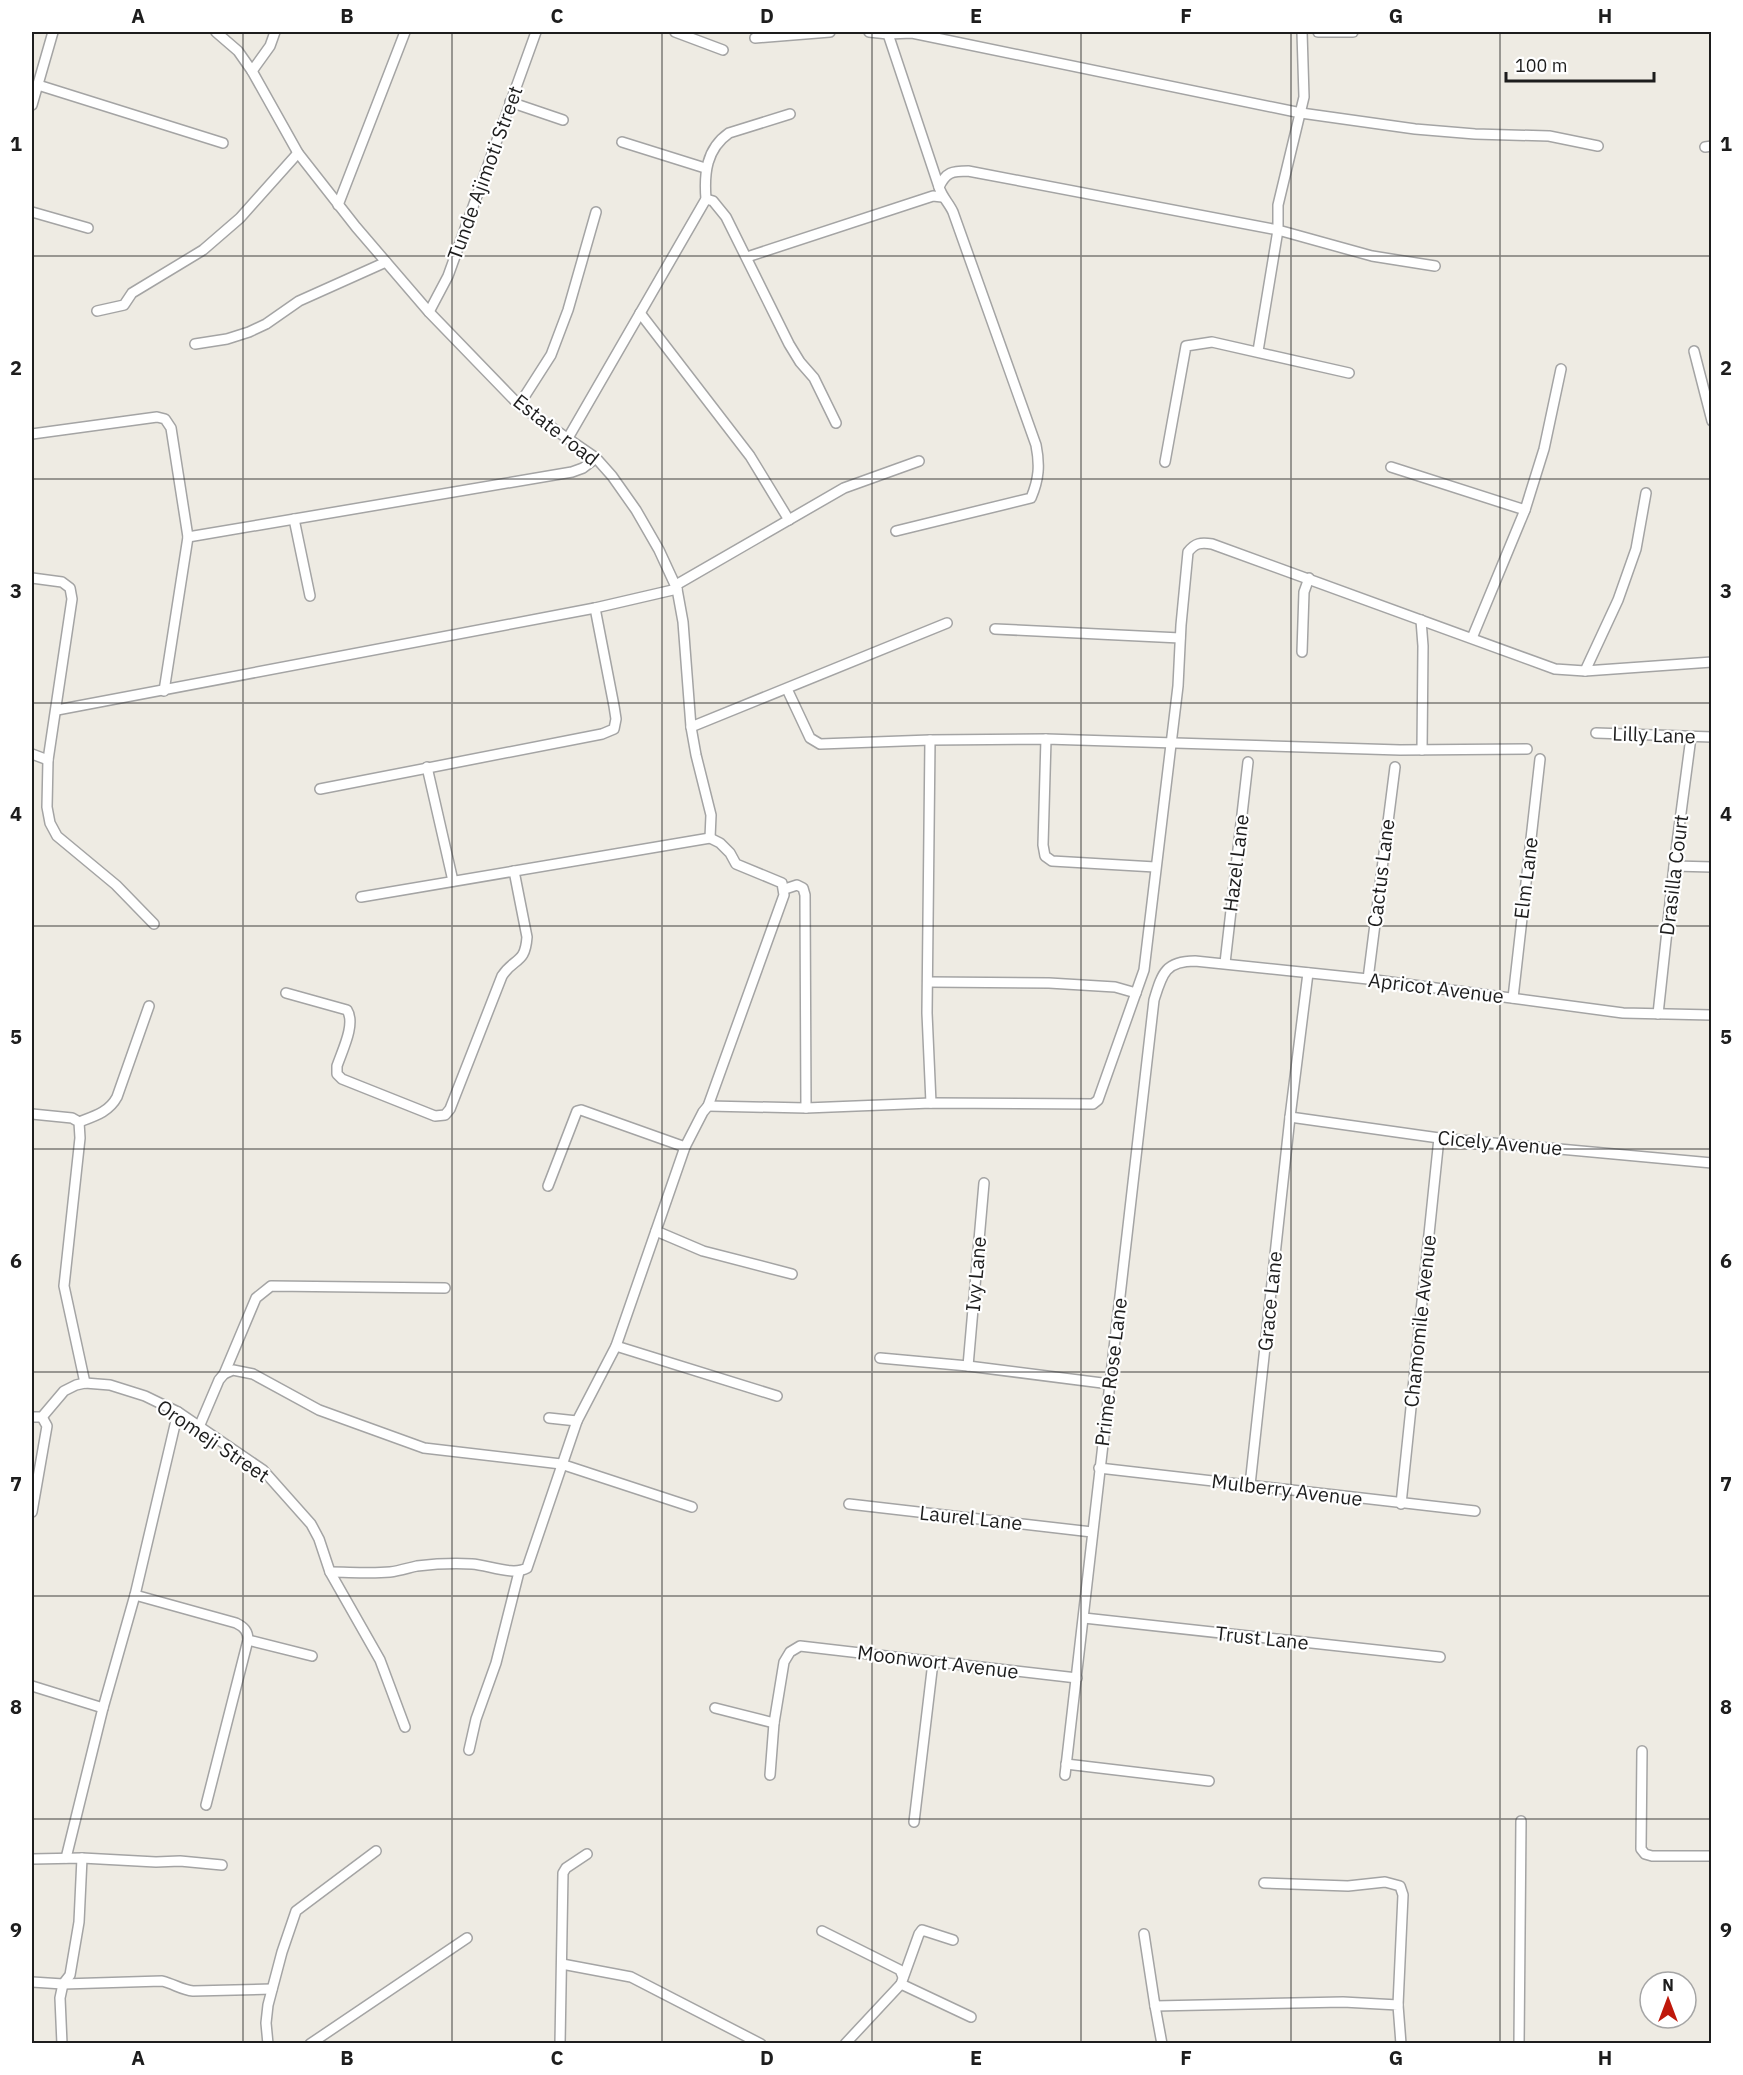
<svg xmlns="http://www.w3.org/2000/svg" width="1743" height="2075" viewBox="0 0 1743 2075" font-family="'IBM Plex Sans',sans-serif">
	<style>
		.lines { fill: none; stroke-linecap: round; stroke-linejoin: round }
		.minor-casing { stroke: #a4a4a4; stroke-width: 12 }
		.minor { stroke: #fff; stroke-width: 9 }
		.grid { fill: none; stroke: #1d1d1d; stroke-width: 1.5; stroke-opacity: 0.55 }
		.labels { text-anchor: middle; stroke-width: 4.5; stroke-linejoin: round; paint-order: stroke }
		.street-label { font-size: 20px; fill: #1d1d1d; stroke: #fff }
		.neatline { fill: none; stroke: #1d1d1d; stroke-width: 2 }
		.grid-label { font-size: 20px; text-anchor: middle; font-weight: bold; fill: #1d1d1d }
	</style>
	<rect width="100%" height="100%" fill="#eeebe3"/>
	<g class="lines">
		<g class="minor-casing">
			<g id="minor">
				<path d="M216,32L238,51L252,71L298,153L356,227L429,312L519,405L596,458L612,476L636,510L659,550L677,589L683,622L691,727L696,755L711,815L710,838"/>
				<path d="M675,32L723,50"/>
				<path d="M869,32L888,34L912,33L1301,113L1415,129L1475,134L1549,136L1598,146"/>
				<path d="M1302,32L1304,97L1278,205V230L1372,256L1435,266"/>
				<path d="M1318,32H1353"/>
				<path d="M888,34L939,187"/>
				<path d="M755,38L830,32"/>
				<path d="M252,71L270,46L275,32"/>
				<path d="M38,85L223,143"/>
				<path d="M510,102L563,120"/>
				<path d="M32,105L53,32"/>
				<path d="M622,142L705,168"/>
				<path d="M1705,147L1712,146"/>
				<path d="M706,199L713,201L726,217L789,344L800,362L814,378L836,423"/>
				<path d="M338,205L405,32"/>
				<path d="M32,212L88,228"/>
				<path d="M747,257L933,196L942,197"/>
				<path d="M97,311L124,305L132,293L203,250L240,218L298,153"/>
				<path d="M429,312L448,276L536,32"/>
				<path d="M640,313L750,456L789,520"/>
				<path d="M195,344L227,339L249,332L266,324L299,301L386,262"/>
				<path d="M1694,351L1712,421"/>
				<path d="M519,405L551,355L568,310L596,212"/>
				<path d="M32,434L157,417L165,419L171,428L188,537L164,691"/>
				<path d="M568,438L706,199C704,174 706,149 729,133L790,114"/>
				<path d="M1165,462L1186,346L1212,342L1349,373"/>
				<path d="M1391,467L1525,510"/>
				<path d="M294,519L310,596"/>
				<path d="M896,531L1031,498C1039,479 1040,465 1036,445L953,212C949,203 942,197 939,187C946,172 952,171 968,171L1278,230L1258,351"/>
				<path d="M188,537L572,472L583,468L596,458"/>
				<path d="M32,578L62,582L70,588L72,599L48,760L47,807L50,823L57,836L116,885L154,924"/>
				<path d="M676,585L844,488L919,461"/>
				<path d="M1421,620L1423,646L1422,750"/>
				<path d="M995,629L1180,638"/>
				<path d="M1472,638L1525,510L1544,449L1561,369"/>
				<path d="M1302,652L1304,592L1309,578"/>
				<path d="M1585,671L1618,600L1636,549L1646,493"/>
				<path d="M787,689L810,738L820,744L930,740L1046,739L1400,750L1527,749"/>
				<path d="M57,710L595,608L677,589"/>
				<path d="M691,727L947,623"/>
				<path d="M1596,733L1712,737"/>
				<path d="M1046,739L1043,845L1045,856L1052,861L1155,867"/>
				<path d="M930,740L927,1013L931,1103"/>
				<path d="M32,754L48,760"/>
				<path d="M427,767L453,881"/>
				<path d="M320,789L602,734L614,729L616,719L614,706L595,608"/>
				<path d="M1674,866L1712,867"/>
				<path d="M785,889L797,885L803,888L805,895L806,1108"/>
				<path d="M1225,963L1248,762"/>
				<path d="M1368,979L1395,767"/>
				<path d="M928,982L1049,983L1115,987L1136,993"/>
				<path d="M286,993L347,1010C356,1024 342,1051 337,1066V1074L342,1079L435,1116L445,1115L450,1109L502,976C514,957 525,965 527,937L514,871"/>
				<path d="M1513,998L1540,759"/>
				<path d="M1658,1014L1674,866L1691,737"/>
				<path d="M708,1106L806,1108L931,1103L1093,1104L1098,1100L1144,970L1178,686L1181,625L1188,552C1195,543 1201,542 1212,544L1555,669L1585,671L1712,662"/>
				<path d="M32,1114L72,1118L79,1122L80,1138L64,1286L85,1383"/>
				<path d="M1290,1117L1439,1138L1712,1163"/>
				<path d="M79,1122C95,1116 109,1112 117,1097L149,1006"/>
				<path d="M548,1186L577,1111L581,1110L685,1147"/>
				<path d="M656,1231L703,1251L792,1274"/>
				<path d="M616,1346L777,1396"/>
				<path d="M880,1358L968,1366L1110,1384"/>
				<path d="M968,1366L984,1183"/>
				<path d="M224,1374L233,1370L253,1374L319,1410L424,1448L561,1464L692,1507"/>
				<path d="M32,1417H42L64,1391L76,1385L85,1383L110,1385L145,1396L178,1412L263,1470L311,1524L319,1539L330,1572L380,1660L405,1727"/>
				<path d="M549,1418L577,1421"/>
				<path d="M199,1427L219,1380L224,1374L256,1298L271,1286L445,1288"/>
				<path d="M1099,1468L1475,1511"/>
				<path d="M1250,1485L1290,1117L1308,973"/>
				<path d="M849,1504L1092,1532"/>
				<path d="M1401,1504L1439,1138"/>
				<path d="M32,1512L47,1426L42,1417"/>
				<path d="M330,1572C349,1572 370,1574 390,1572C399,1571 408,1568 417,1566C434,1564 455,1563 472,1564C488,1565 513,1576 527,1568L577,1421L616,1346L685,1147L703,1112L708,1106L784,895L782,883L736,864L730,853L720,843L710,838L361,897"/>
				<path d="M135,1595L236,1623C244,1627 248,1631 248,1640L206,1805"/>
				<path d="M1084,1618L1440,1657"/>
				<path d="M248,1640L312,1656"/>
				<path d="M32,1686L103,1708"/>
				<path d="M715,1708L774,1723"/>
				<path d="M469,1750L476,1719L496,1663L519,1572"/>
				<path d="M1642,1751L1641,1849L1645,1854L1652,1856H1712"/>
				<path d="M1066,1764L1209,1781"/>
				<path d="M770,1775L774,1723L784,1662L790,1652L800,1646L1077,1678"/>
				<path d="M1065,1775L1154,1000C1162,974 1165,961 1195,961L1368,979L1623,1013L1712,1015"/>
				<path d="M914,1822L933,1662"/>
				<path d="M66,1858L103,1708L135,1595L178,1412"/>
				<path d="M32,1859L82,1858L156,1862L180,1861L222,1865"/>
				<path d="M1264,1883L1348,1886L1385,1882L1400,1886L1403,1895L1398,2005"/>
				<path d="M822,1931L900,1970L903,1977"/>
				<path d="M1144,1934L1155,2006L1343,2002L1398,2005L1401,2044"/>
				<path d="M562,1964L631,1977L761,2044"/>
				<path d="M32,1982L63,1984L162,1981C174,1984 182,1990 193,1991L272,1989"/>
				<path d="M901,1984L971,2017"/>
				<path d="M1155,2006L1162,2044"/>
				<path d="M62,2044L60,1998L63,1984L70,1975L79,1922L82,1858"/>
				<path d="M268,2044L266,2023L268,2005L282,1952L296,1911L376,1851"/>
				<path d="M310,2044L467,1938"/>
				<path d="M560,2044L563,1873L566,1868L587,1854"/>
				<path d="M845,2044L901,1984L919,1934L922,1930L953,1940"/>
				<path d="M1519,2044L1521,1821"/>
			</g>
		</g>
		<use href="#minor" class="minor"/>
	</g>
	<path class="grid" d="M243,32V2044M452,32V2044M662,32V2044M872,32V2044M1081,32V2044M1291,32V2044M1500,32V2044M32,256H1712M32,479H1712M32,703H1712M32,926H1712M32,1149H1712M32,1372H1712M32,1596H1712M32,1819H1712"/>
	<g class="labels">
		<g class="street-label">
			<text transform="translate(485 173) rotate(-70)" y="7">Tunde Ajimoti Street</text>
			<text transform="translate(556 430) rotate(38)" y="7">Estate road</text>
			<text transform="translate(1654 735) rotate(2)" y="7">Lilly Lane</text>
			<text transform="translate(1236 863) rotate(-83)" y="7">Hazel Lane</text>
			<text transform="translate(1381 873) rotate(-83)" y="7">Cactus Lane</text>
			<text transform="translate(1674 875) rotate(-83)" y="7">Drasilla Court</text>
			<text transform="translate(1526 878) rotate(-83)" y="7">Elm Lane</text>
			<text transform="translate(1436 988) rotate(7)" y="7">Apricot Avenue</text>
			<text transform="translate(1500 1143) rotate(5)" y="7">Cicely Avenue</text>
			<text transform="translate(976 1274) rotate(-85)" y="7">Ivy Lane</text>
			<text transform="translate(1270 1301) rotate(-84)" y="7">Grace Lane</text>
			<text transform="translate(1420 1321) rotate(-84)" y="7">Chamomile Avenue</text>
			<text transform="translate(1111 1372) rotate(-83)" y="7">Prime Rose Lane</text>
			<text transform="translate(213 1441) rotate(34)" y="7">Oromeji Street</text>
			<text transform="translate(1287 1490) rotate(7)" y="7">Mulberry Avenue</text>
			<text transform="translate(971 1518) rotate(6)" y="7">Laurel Lane</text>
			<text transform="translate(1262 1638) rotate(6)" y="7">Trust Lane</text>
			<text transform="translate(938 1662) rotate(7)" y="7">Moonwort Avenue</text>
		</g>
	</g>
	<rect width="1743" height="2075" fill="none" stroke="#ffffff" stroke-width="66"/>
	<g transform="translate(1668 2000)"><circle r="28" fill="#ffffff" stroke="#a5a5a5" stroke-width="1.5"/>
	<path d="M0-4.5L10 22L0 15L-10 22Z" fill="#bf180b"/>
	<text y="-9" font-size="16" font-weight="bold" text-anchor="middle" fill="#1d1d1d">N</text>
	</g>
	<path d="M1506 72v9h148v-9" fill="none" stroke="#1d1d1d" stroke-width="3"/>
	<text x="1515" y="72" font-size="18" fill="#1d1d1d" stroke="#ffffff" stroke-width="4.5" paint-order="stroke">100 m</text>
	<rect x="33" y="33" width="1677" height="2009" class="neatline"/>
	<g class="grid-label">
		<text x="138" y="23">A</text>
		<text x="347" y="23">B</text>
		<text x="557" y="23">C</text>
		<text x="767" y="23">D</text>
		<text x="976" y="23">E</text>
		<text x="1186" y="23">F</text>
		<text x="1396" y="23">G</text>
		<text x="1605" y="23">H</text>
		<text x="16" y="151">1</text>
		<text x="1726" y="151">1</text>
		<text x="16" y="375">2</text>
		<text x="1726" y="375">2</text>
		<text x="16" y="598">3</text>
		<text x="1726" y="598">3</text>
		<text x="16" y="821">4</text>
		<text x="1726" y="821">4</text>
		<text x="16" y="1044">5</text>
		<text x="1726" y="1044">5</text>
		<text x="16" y="1268">6</text>
		<text x="1726" y="1268">6</text>
		<text x="16" y="1491">7</text>
		<text x="1726" y="1491">7</text>
		<text x="16" y="1714">8</text>
		<text x="1726" y="1714">8</text>
		<text x="16" y="1937">9</text>
		<text x="1726" y="1937">9</text>
		<text x="138" y="2065">A</text>
		<text x="347" y="2065">B</text>
		<text x="557" y="2065">C</text>
		<text x="767" y="2065">D</text>
		<text x="976" y="2065">E</text>
		<text x="1186" y="2065">F</text>
		<text x="1396" y="2065">G</text>
		<text x="1605" y="2065">H</text>
	</g>
</svg>
